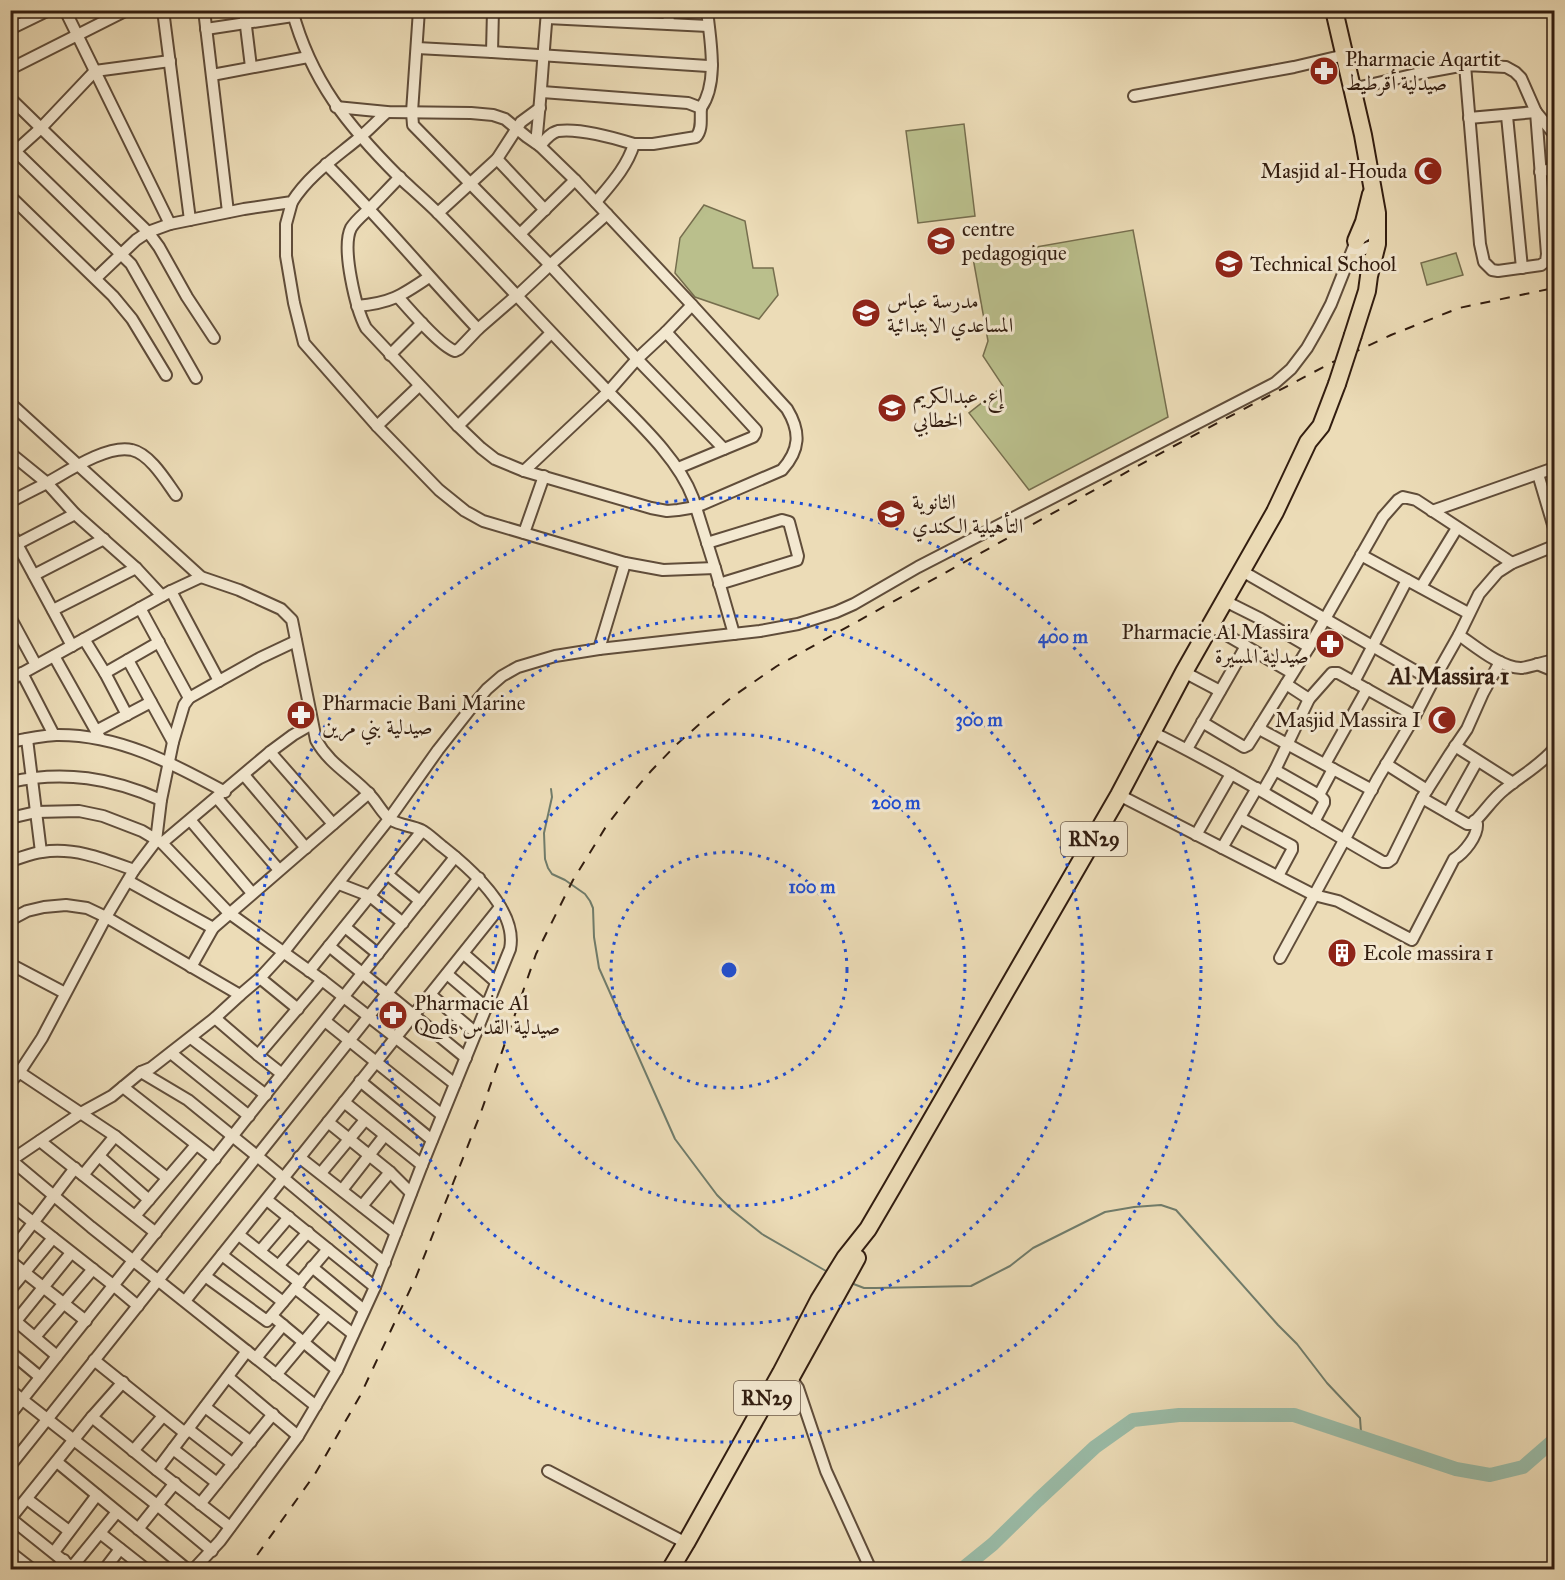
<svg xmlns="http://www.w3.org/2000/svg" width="1565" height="1580" viewBox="0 0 1565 1580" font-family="'IM FELL Great Primer',Amiri,serif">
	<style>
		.green { fill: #babf8c; stroke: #766e4e; stroke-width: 1.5 }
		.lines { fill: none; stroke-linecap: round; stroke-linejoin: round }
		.stream { stroke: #707c6b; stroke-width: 2 }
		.river { stroke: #9abca8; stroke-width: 14 }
		.minor-casing { stroke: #604d3a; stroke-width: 14 }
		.highway-casing { stroke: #321d10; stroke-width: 20 }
		.minor { stroke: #f3e8d0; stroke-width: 10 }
		.highway { stroke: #ecdcb7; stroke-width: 16 }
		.rail { stroke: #321d10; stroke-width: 2; stroke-dasharray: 10 10; stroke-linecap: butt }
		.highway-bridge-casing { stroke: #321d10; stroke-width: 20; stroke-linecap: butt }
		.highway-bridge { stroke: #ecdcb7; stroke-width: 16 }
		.ring { fill: none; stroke: #1d4ed8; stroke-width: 3; stroke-dasharray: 3 6 }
		.labels { text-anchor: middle; stroke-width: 6; stroke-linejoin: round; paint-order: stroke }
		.shield { fill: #f3e8d0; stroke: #6c5a4a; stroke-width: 1.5 }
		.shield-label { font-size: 20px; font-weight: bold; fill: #321d10 }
		.poi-label { font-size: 21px; fill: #321d10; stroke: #f3e8d0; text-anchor: start }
		.quarter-label { font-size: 24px; font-weight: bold; fill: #321d10; stroke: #f3e8d0 }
		.centre { fill: #1d4ed8; stroke: #f3e8d0; stroke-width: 3 }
		.ring-label { font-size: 18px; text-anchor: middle; font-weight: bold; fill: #1d4ed8; stroke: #f3e8d0; stroke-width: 6; stroke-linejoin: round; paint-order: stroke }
	</style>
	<rect width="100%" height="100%" fill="#ecdcb7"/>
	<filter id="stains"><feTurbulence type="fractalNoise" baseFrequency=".00333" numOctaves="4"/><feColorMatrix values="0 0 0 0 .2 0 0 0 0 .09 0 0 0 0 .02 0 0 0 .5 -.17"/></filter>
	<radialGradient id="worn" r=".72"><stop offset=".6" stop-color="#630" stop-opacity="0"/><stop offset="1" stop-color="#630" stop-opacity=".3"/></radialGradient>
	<g class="green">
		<path d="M964,124L975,216L918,223L906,131Z"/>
		<path d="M704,205L745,221L753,268H773L778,295L759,319L695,297L675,273L680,238Z"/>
		<path d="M1133,230L1168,417L1029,490L969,413L1003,386L983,356L988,341L973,258Z"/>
		<path d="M1456,253L1463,275L1427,285L1421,263Z"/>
	</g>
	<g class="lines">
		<g class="stream">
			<path d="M551,789L552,797L544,833L545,859L548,868L552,874L565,880L585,894L590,901L593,908L594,937L599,968L675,1139L717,1195L732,1210L762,1234L826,1271"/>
			<path d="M851,1283L864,1288H876L971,1286L1010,1266L1033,1248L1105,1212L1134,1207L1161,1205L1176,1210L1278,1325L1297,1344L1327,1383L1360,1418L1361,1432L1366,1439"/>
		</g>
		<path class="river" d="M961,1570L993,1544L1038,1500L1095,1447L1133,1420L1179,1415H1294L1456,1469L1490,1475L1523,1467L1554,1440"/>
		<g class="minor-casing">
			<g id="minor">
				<path d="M65,10L170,224"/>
				<path d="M163,10L190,220"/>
				<path d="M204,10L228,212"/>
				<path d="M244,10L251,67"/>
				<path d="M292,10C311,81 348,126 399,177C412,189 426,201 439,214C493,269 545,327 599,382C631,416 677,455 693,498L715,568L734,634"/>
				<path d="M419,10L412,112L413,125L550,265L637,359L724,449"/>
				<path d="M668,10L669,24"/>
				<path d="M547,18L708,26"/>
				<path d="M10,29L49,10"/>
				<path d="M206,29L293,16"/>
				<path d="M417,48L492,52L708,66L712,65"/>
				<path d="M492,52L493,10"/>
				<path d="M10,69L127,10"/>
				<path d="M212,75L308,57"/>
				<path d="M1352,89L1416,74L1465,65L1506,67L1515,72L1521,78L1536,112L1547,254L1546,261L1541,265L1498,271L1492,270L1484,262L1480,244L1465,65"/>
				<path d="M542,92L688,103L701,108C700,118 703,129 696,137L653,144H634C627,167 611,184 596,202"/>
				<path d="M1134,96L1294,67L1345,55"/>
				<path d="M10,98L148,232L159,247L187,297L214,338"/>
				<path d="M336,107L387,112L471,113L493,115L505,119L527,137L540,146L575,180L692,305L787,409C801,432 800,450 782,470L696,507L678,510L667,511L651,508L524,471L495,459L481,448L458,426L366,328C356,309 341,248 351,228C356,220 364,214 370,208C380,198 390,187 400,177"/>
				<path d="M701,108C719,82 710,40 707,10"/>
				<path d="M1536,112L1554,134"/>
				<path d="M1507,116L1522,268"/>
				<path d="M1469,118L1536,112"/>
				<path d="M536,143C541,99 543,56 547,12"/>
				<path d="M10,146L131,264L196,378"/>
				<path d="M540,146C545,140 550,133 558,131C578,128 615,138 634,144"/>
				<path d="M10,156L41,128L95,71L170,61"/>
				<path d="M497,159L545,210"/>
				<path d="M326,164C379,217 427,275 478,329"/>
				<path d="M1540,172L1554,168"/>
				<path d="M10,196L113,296L132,319L166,375"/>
				<path d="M292,202L286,224V256L294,303L304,343L377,426L439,490L465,511L483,521L625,563L663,570L715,568"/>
				<path d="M438,213L497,159L521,122L540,108"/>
				<path d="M520,234L575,180"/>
				<path d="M1351,261L1359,251L1377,244"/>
				<path d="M96,278L136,240L148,232L170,224L244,209L292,202C309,175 335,158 359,138C369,130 377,121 387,112"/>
				<path d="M517,296L550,265L607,214"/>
				<path d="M398,297C410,310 440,346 455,351L459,349L478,329L516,296"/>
				<path d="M357,306C391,303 401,296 429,277"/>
				<path d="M666,332L692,305"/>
				<path d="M390,355L422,323"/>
				<path d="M10,403L201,577L239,590L281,609L292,620L316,740C330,765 352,775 370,795C377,802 383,815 391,820C400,825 412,826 421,830C429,834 436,842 443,847C471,869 518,910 510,949L422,1165L375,1287L337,1370L298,1436L220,1541L193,1570"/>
				<path d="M377,426L419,386"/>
				<path d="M458,426L551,333"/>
				<path d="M10,453L47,483L75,514L136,568L162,596"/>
				<path d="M524,471L608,392L637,359L666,332L756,430L755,434L753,437L678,468"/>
				<path d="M1538,474L1554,528"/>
				<path d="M10,502C23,495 35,489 47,483C68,471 108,444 132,450C150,454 166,481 176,495"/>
				<path d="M1432,511L1554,468"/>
				<path d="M10,531L72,646"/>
				<path d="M524,533L544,476"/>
				<path d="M707,543L782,520L789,522L798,556L797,560L719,584"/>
				<path d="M17,544L75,514"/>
				<path d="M1361,555L1468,613"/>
				<path d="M1242,571L1433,681"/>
				<path d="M34,575L104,539"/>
				<path d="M1421,587L1457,528"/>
				<path d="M171,591L219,681"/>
				<path d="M1225,601L1261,619L1309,647"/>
				<path d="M140,608L189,698"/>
				<path d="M53,610L136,568"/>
				<path d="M10,617L36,665"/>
				<path d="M1211,626L1292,673"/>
				<path d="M1459,635C1475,646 1502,669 1522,668C1533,666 1544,662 1554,660"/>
				<path d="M84,639L105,673L127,715"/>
				<path d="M599,649L625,563"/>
				<path d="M54,656L100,738"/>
				<path d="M128,660L173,742"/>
				<path d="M1537,664L1554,671"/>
				<path d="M1184,672L1220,691"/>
				<path d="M22,673L54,735"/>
				<path d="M105,673L159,642"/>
				<path d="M10,680L171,591L201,577"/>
				<path d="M1354,682L1407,580"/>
				<path d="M1286,684L1309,699"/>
				<path d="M1202,722L1244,747L1248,745L1260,726"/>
				<path d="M96,731L151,702"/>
				<path d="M1152,732C1231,771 1306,818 1383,862H1388L1392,859L1422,798L1450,754L1467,729L1483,693L1500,662"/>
				<path d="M27,739L41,852"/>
				<path d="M10,742C25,739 41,736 56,735C118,734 172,763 225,792"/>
				<path d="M1455,746L1513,783"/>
				<path d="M1187,749L1246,646"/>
				<path d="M270,752L333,824"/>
				<path d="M1325,764L1367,689"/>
				<path d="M1386,764L1427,790"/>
				<path d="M1275,770L1319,795L1324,800V803L1314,822"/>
				<path d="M244,775L306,848"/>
				<path d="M10,782C64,770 112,778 161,800"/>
				<path d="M1372,790L1263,731L1260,726L1309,647L1383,517L1398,500L1403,497L1416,500L1512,563"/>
				<path d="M1263,791L1275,770L1309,699L1332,673H1338L1415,716"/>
				<path d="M1119,795L1314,895L1338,901L1412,940L1454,859C1464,853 1478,836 1477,824L1474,821"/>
				<path d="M1319,795L1333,769"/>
				<path d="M217,798L279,870"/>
				<path d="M1422,798L1467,824H1472C1484,813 1492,799 1505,789C1522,775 1541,765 1554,749"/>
				<path d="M1448,813L1477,761"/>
				<path d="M10,818L36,812L79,811L103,816L142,831L162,843L229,913L322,980L455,1084"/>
				<path d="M1240,818L1292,846V850L1278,876"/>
				<path d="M191,821L252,893"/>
				<path d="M1196,835L1231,774"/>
				<path d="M162,843L270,752L293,735L312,724"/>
				<path d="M1222,848L1257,788"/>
				<path d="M10,861C21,858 32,853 42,852C75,847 104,859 134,870"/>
				<path d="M387,874L420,901"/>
				<path d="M128,881L213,928"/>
				<path d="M339,884L370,896L403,923"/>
				<path d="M10,920L27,911L44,907L66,905L87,908L106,917L240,995"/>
				<path d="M345,927L378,954"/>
				<path d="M329,946L466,1058"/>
				<path d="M464,954L496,982"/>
				<path d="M1280,958L1378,778L1415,716L1433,681L1459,635L1479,594L1498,572L1512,563L1554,546"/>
				<path d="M10,964L65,993"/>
				<path d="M191,967L213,928L369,793"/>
				<path d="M309,971L422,831"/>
				<path d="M447,974L487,1008"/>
				<path d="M260,978L298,1009"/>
				<path d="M431,995L476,1033"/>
				<path d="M215,1018L258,1055L282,1074"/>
				<path d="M325,1021L442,1115"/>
				<path d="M191,1038L266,1095"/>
				<path d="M171,1053L249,1116"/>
				<path d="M258,1055L322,980"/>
				<path d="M10,1066L115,1136L167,1178"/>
				<path d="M141,1072L188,1100L257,1156L385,1263"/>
				<path d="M360,1081L432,1140"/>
				<path d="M10,1082L19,1073L42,1038L106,917L134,870L156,841L161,800L173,742L184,705L189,698L219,681L260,658L296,641"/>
				<path d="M123,1087L215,1159"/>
				<path d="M344,1102L422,1165"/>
				<path d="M328,1122L390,1172L411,1193"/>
				<path d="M40,1141L156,1233"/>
				<path d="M99,1156L149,1200"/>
				<path d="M299,1157L396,1233"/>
				<path d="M10,1159L91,1227L316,1406"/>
				<path d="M10,1161L81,1113L112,1096L141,1072L151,1068L215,1018L240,995L260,978L283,953L389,819L438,750L475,703L487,689L502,676L518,667L555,656L599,649L760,631L798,624L836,612L854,604L918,567L1275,383L1291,369L1307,348L1319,327L1331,304L1356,241L1369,233L1378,230"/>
				<path d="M321,1173L365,1120"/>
				<path d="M83,1175L115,1136"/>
				<path d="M342,1190L385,1135"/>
				<path d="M267,1200L375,1287"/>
				<path d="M10,1204L113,1285L138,1306"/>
				<path d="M362,1206L390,1172"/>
				<path d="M135,1216L196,1145"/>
				<path d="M239,1235L300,1283"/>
				<path d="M260,1251L289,1217"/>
				<path d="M10,1253L75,1168"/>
				<path d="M222,1255L283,1302"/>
				<path d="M10,1261L86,1321"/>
				<path d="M279,1265L308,1232"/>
				<path d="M312,1267L364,1310"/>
				<path d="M205,1276L267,1321L328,1249"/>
				<path d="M295,1288L353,1334"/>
				<path d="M10,1290L53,1238"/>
				<path d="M185,1301L500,907"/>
				<path d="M272,1316L337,1370"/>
				<path d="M12,1318L57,1356"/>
				<path d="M16,1321L71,1253"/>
				<path d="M35,1337L93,1269"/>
				<path d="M10,1352L40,1377"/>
				<path d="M256,1358L283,1325"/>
				<path d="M94,1360L185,1433"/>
				<path d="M276,1375L327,1314"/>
				<path d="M786,1376L791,1378L798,1388L826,1471L871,1570"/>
				<path d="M228,1377L298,1436"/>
				<path d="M10,1390L157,1505L212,1551"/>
				<path d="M205,1407L251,1442"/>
				<path d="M10,1415L455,857"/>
				<path d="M92,1417L157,1470L230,1527"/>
				<path d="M188,1429L233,1464"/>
				<path d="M173,1449L217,1483"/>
				<path d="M133,1451L163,1416"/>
				<path d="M57,1462L188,1570"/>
				<path d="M10,1466L479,878"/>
				<path d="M157,1470L247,1351"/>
				<path d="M548,1471L686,1543"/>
				<path d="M27,1499L69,1531"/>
				<path d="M200,1504L273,1414"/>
				<path d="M10,1518L75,1570"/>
				<path d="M10,1519L92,1417L123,1382"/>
				<path d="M138,1529L175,1483"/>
				<path d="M100,1533L147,1570"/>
				<path d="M10,1552L33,1570"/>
				<path d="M54,1552L97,1495"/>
				<path d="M72,1567L117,1512"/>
				<path d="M55,1570L64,1560"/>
				<path d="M104,1570L120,1549"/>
			</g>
		</g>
		<g class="highway-casing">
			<g id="highway">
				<path d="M1334,10L1363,135L1377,213V244L1369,276L1367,291L1353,335"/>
				<path d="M1356,241L1364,222L1371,194"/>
				<path d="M1350,262H1361L1372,266"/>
				<path d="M784,1390L857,1258"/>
				<path d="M670,1570L686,1543L781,1373L819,1300L845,1258L868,1229L892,1188L1119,795L1184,672L1275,512L1308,442L1321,426L1337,384"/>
			</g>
		</g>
		<use href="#minor" class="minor"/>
		<use href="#highway" class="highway"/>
		<path class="rail" d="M244,1570L255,1558L315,1474L360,1396L416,1277L480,1115L536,954L573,880L607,825L633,792L651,771L676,745L703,721L732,697L777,666L1172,447L1331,363L1391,335L1459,308L1554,288"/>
		<g class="highway-bridge-casing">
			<path id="highway-bridge" d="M1337,384L1353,335"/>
		</g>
		<use href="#highway-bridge" class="highway-bridge"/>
	</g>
	<g class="ring">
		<circle cx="729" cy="970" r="118"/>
		<circle cx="729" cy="970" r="236"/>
		<circle cx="729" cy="970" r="354"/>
		<circle cx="729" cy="970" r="472"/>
	</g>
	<defs>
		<g id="pharmacy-disc" transform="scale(1.5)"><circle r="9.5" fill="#8f2418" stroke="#f3e8d0"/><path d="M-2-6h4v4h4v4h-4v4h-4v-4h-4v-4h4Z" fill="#fff"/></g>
		<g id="mosque-disc" transform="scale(1.5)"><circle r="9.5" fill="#8f2418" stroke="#f3e8d0"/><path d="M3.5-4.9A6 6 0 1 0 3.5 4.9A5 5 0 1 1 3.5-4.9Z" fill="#fff"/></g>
		<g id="university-disc" transform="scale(1.5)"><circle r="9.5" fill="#8f2418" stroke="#f3e8d0"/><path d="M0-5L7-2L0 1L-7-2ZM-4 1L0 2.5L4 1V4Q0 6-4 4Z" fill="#fff"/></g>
		<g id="school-disc" transform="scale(1.5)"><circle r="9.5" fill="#8f2418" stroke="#f3e8d0"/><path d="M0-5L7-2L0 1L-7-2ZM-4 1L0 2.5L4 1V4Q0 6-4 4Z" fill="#fff"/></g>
		<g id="building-disc" transform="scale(1.5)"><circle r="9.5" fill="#8f2418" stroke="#f3e8d0"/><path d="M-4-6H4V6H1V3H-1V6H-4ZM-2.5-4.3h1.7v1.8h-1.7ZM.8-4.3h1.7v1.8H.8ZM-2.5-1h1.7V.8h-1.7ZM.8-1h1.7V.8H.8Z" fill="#fff"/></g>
	</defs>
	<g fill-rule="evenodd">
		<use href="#pharmacy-disc" x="1324" y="71"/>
		<use href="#mosque-disc" x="1428" y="171"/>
		<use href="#university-disc" x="941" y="241"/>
		<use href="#university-disc" x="1229" y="264"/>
		<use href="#school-disc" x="866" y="313"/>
		<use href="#school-disc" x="892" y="408"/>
		<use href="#school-disc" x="891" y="514"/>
		<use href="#pharmacy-disc" x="1330" y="644"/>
		<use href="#pharmacy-disc" x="301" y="715"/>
		<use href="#mosque-disc" x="1442" y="720"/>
		<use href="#building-disc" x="1342" y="953"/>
		<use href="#pharmacy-disc" x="393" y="1015"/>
	</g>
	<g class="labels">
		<g class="shield">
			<rect x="1061" y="822" width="66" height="34" rx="4.5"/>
			<rect x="734" y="1381" width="66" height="34" rx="4.5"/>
		</g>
		<g class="shield-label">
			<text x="1094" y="846">RN29</text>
			<text x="767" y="1405">RN29</text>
		</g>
		<g class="poi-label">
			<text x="1345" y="66">Pharmacie Aqartit<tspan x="1345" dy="24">صيدلية أقرطيط</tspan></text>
			<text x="1407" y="178" text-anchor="end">Masjid al-Houda</text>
			<text x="962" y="236">centre<tspan x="962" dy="24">pedagogique</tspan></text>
			<text x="1250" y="271">Technical School</text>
			<text x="887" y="308">مدرسة عباس<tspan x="887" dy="24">المساعدي الابتدائية</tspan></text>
			<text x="913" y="403">إع. عبدالكريم<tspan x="913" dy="24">الخطابي</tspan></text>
			<text x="912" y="509">الثانوية<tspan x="912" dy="24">التأهيلية الكندي</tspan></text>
			<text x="1309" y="639" text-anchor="end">Pharmacie Al Massira<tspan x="1309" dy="24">صيدلية المسيرة</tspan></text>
			<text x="322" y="710">Pharmacie Bani Marine<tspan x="322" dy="24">صيدلية بني مرين</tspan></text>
			<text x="1421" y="727" text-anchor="end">Masjid Massira I</text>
			<text x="1363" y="960">Ecole massira 1</text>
			<text x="414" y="1010">Pharmacie Al<tspan x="414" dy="24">Qods صيدلية القدس</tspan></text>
		</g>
		<g class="quarter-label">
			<text x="1449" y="684">Al Massira 1</text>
		</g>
	</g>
	<circle cx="729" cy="970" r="9" class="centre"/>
	<g class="ring-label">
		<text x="1063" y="643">400 m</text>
		<text x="979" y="726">300 m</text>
		<text x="896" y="809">200 m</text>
		<text x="812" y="893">100 m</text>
	</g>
	<rect width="1565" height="1580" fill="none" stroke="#ecdcb7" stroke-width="36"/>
	<rect x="12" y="12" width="1541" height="1556" fill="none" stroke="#321d10" stroke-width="3"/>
	<rect x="18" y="18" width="1529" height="1544" fill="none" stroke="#321d10" stroke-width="1.5"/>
	<rect width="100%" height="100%" filter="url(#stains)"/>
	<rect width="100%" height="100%" fill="url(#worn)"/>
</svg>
